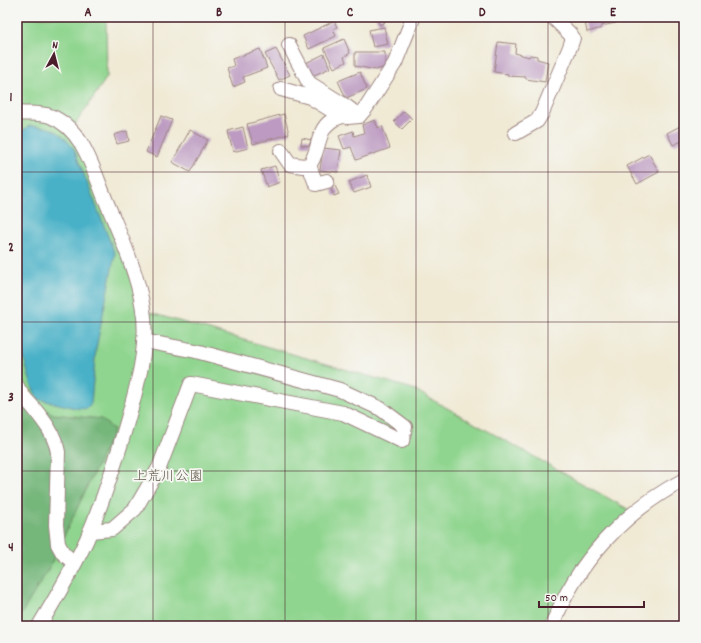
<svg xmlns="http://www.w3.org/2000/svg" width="701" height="643" viewBox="0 0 701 643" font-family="Dekko,'Klee One',sans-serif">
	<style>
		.green { fill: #90d58f; stroke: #6d7a5d }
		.forest { fill: #74b67a; stroke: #5f6a52 }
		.water { fill: #48b1c7; stroke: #496879 }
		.building { fill: #bc9ac1 }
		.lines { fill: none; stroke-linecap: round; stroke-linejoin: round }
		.minor-casing { stroke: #9d8480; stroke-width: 16 }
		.minor { stroke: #fff; stroke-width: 14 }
		.grid { fill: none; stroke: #4a1f2b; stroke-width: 1; stroke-opacity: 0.55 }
		.labels { text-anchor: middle; stroke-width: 3.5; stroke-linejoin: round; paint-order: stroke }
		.park-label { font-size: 14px; fill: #5f5649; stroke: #f6f6f2 }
		.neatline { fill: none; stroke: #4a1f2b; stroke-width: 1.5 }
		.grid-label { font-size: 13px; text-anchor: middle; font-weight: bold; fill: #4a1f2b }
	</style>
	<rect width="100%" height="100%" fill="#f6f6f2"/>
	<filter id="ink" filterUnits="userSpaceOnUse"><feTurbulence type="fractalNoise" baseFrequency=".025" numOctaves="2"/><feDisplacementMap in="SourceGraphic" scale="8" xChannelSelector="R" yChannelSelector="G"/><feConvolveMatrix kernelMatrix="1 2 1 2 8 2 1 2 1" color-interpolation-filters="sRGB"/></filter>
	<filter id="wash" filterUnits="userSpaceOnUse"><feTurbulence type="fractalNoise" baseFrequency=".012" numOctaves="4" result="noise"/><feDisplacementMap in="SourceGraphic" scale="16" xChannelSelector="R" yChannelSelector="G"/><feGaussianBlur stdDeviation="0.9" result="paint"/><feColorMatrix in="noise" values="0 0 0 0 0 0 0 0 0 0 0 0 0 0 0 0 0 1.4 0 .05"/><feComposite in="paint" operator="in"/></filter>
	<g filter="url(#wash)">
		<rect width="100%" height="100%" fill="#f0ead5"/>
		<path class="green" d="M17,17H106L107,77L72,129L144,311L413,389L633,512L605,538L552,626H17Z"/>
		<path class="forest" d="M23,394L53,414L101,419L114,430L48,570L17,621V397Z"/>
		<path class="water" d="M29,126C53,126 60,131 74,149L115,254L96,349L91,403L87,409L75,408L38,399C27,380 20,340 17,317V242L18,238L17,223V135Z"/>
		<g id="blocks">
			<g class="building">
				<path d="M280,17H306V20L280,19Z"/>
				<path d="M375,17H382L385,22L380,25Z"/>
				<path d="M584,17H614L616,23L601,26L602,28L587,32Z"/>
				<path d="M334,21L337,27L333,29L336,36L309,49L303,36Z"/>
				<path d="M384,27L388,44L373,47L369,30Z"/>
				<path d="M344,39L350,53L344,57L346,62L334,68L324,48Z"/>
				<path d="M498,42L516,44L515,53L529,57L530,55L537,56V59L548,62L545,82L526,79V77L508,76V74L494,72Z"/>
				<path d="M260,49L267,68L243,77L245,82L233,87L227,68L234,66L232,59Z"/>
				<path d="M276,49L290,75L279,80L265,54Z"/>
				<path d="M355,52H385V67L376,70L355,66Z"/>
				<path d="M324,54L330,68L312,76L306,63Z"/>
				<path d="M360,72L367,89L346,98L338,81Z"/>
				<path d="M404,111L412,119L402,129L394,121Z"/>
				<path d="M284,114L289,134L253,144L247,124Z"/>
				<path d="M161,116L172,120L157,157L146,152Z"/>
				<path d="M375,120L378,128L382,126L390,148L356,160L351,147L344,149L339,136L353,131L354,136L364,133L362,125Z"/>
				<path d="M684,124V140L673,145L667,133Z"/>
				<path d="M243,127L248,148L233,152L228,131Z"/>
				<path d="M190,130L208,140L190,172L172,162Z"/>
				<path d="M127,131L129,141L117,144L114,135Z"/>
				<path d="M302,138L311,140L309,146L301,145Z"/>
				<path d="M323,148L341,150L338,172L320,170Z"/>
				<path d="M649,154L659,172L637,184L627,166Z"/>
				<path d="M275,166L280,182L267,187L261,170Z"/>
				<path d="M367,175L371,187L354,193L349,182Z"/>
				<path d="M335,186L339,194L334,196L331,189Z"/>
			</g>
		</g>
	</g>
	<g filter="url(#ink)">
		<use href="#blocks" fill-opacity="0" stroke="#9d8480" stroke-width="1"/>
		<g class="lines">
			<g class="minor-casing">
				<g id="minor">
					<path d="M289,45L309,83L347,107L359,116"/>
					<path d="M281,89L310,97L336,113L348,117L359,116L366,108L395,63L413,18"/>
					<path d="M17,113C26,114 42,113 50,116C82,128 92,166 104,196C119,233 137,270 143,309C149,346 137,387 127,422C116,461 103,501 87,539C73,569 56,598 39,626"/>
					<path d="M516,133L537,121L542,113L570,47L573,38L570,34L553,17"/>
					<path d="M281,151L290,164L303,166L309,165C320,153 316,131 331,121C335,118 340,117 343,116"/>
					<path d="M309,165L316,184L327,181"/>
					<path d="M17,386C20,394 26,400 32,406C44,421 54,433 58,452L56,525L58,544L63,553L74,563"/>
					<path d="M90,531L112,529L135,509L159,468L191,384L343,413L402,441L405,427L381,409L340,390L196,351L144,341"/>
					<path d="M552,626C576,563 624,511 684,480"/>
				</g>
			</g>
			<use href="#minor" class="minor"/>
		</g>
	</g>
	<path class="grid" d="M153,17V626M285,17V626M416,17V626M548,17V626M17,172H684M17,322H684M17,471H684"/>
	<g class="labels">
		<g class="park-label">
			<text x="168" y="480">上荒川公園</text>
		</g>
	</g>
	<rect width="701" height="643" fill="none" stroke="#f6f6f2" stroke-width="44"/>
	<g transform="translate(54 54) rotate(7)" stroke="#f6f6f2" stroke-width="3" paint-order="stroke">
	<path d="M0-3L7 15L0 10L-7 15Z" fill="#4a1f2b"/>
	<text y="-6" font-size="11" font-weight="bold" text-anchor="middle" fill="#4a1f2b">N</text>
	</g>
	<path d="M539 601v6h105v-6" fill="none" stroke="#4a1f2b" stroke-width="2"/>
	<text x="545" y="601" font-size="12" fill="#4a1f2b" stroke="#f6f6f2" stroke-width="3" paint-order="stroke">50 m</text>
	<rect x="22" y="22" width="657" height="599" class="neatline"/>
	<g class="grid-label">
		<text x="88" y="16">A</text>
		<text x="219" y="16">B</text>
		<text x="350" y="16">C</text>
		<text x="482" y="16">D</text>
		<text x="613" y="16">E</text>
		<text x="11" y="101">1</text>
		<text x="11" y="251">2</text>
		<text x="11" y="401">3</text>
		<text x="11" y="551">4</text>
	</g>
</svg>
